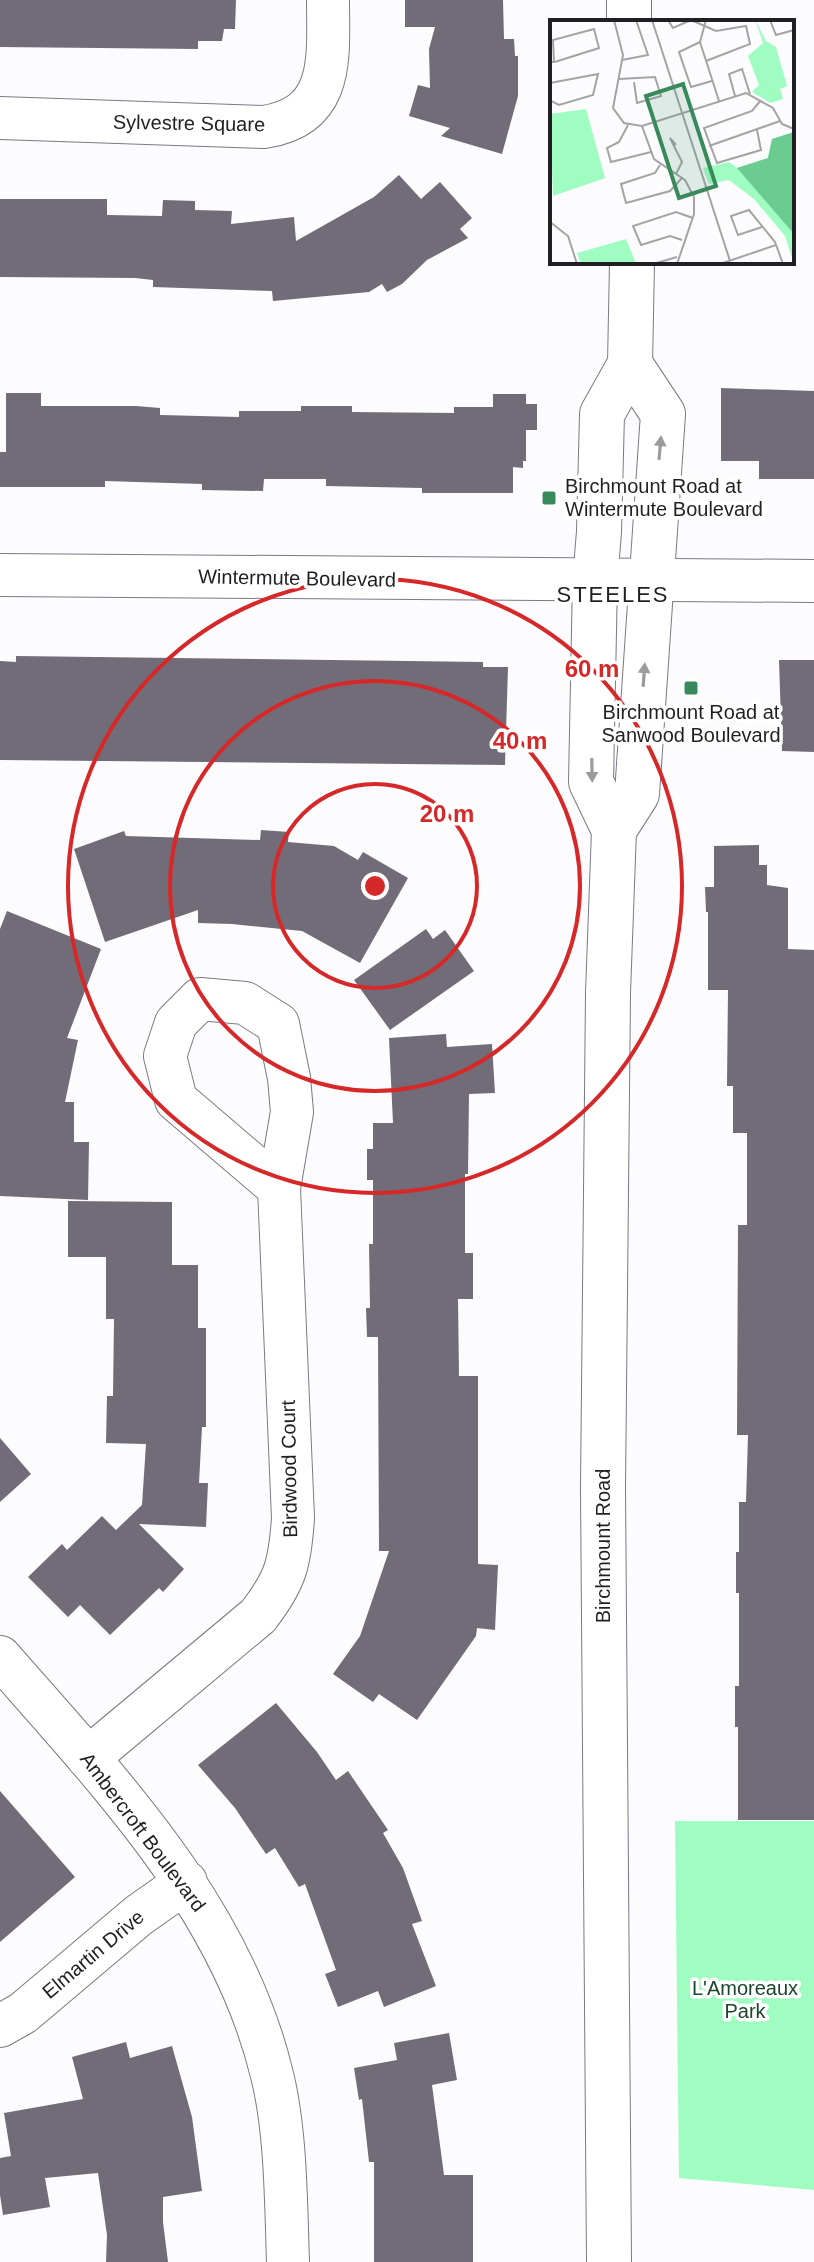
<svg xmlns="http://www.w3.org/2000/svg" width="814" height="2262" viewBox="0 0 814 2262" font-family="Arial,sans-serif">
  <rect width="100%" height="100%" fill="#fcfbfd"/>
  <path fill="#a0fdc2" d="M 675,1821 L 814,1821 L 814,2190 L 679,2178 Z"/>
  <path fill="#716c77" d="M 0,0 L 236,0 L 235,29 L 224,29 L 222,41 L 198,41 L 198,49 L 0,47 Z
    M 405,0 L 503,0 L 504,39 L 514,39 L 515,56 L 518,56 L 518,96 L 502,154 L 441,136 L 450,128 L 409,116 L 418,85 L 430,88 L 429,49 L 435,27 L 405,27 Z
    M 399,175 L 421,199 L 440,182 L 472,218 L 460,229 L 468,238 L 427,260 L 402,284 L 387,292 L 382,284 L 369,292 L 273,301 L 272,291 L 153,287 L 153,280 L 135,278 L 0,277 L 0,199 L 107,199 L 107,215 L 162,216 L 163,200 L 195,201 L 195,210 L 232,211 L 231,224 L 294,217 L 296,241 L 374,197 Z
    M 721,388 L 814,391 L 814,479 L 759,479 L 759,461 L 721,461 Z
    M 6,393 L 41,393 L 41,406 L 136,406 L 160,408 L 160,415 L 239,417 L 239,411 L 301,411 L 301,406 L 352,406 L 352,412 L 454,413 L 454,407 L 493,407 L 493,394 L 526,394 L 526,404 L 537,404 L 537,430 L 526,430 L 526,461 L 523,461 L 523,468 L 513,467 L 513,493 L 422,493 L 422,488 L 326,486 L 326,479 L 264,479 L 263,491 L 202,490 L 202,484 L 105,481 L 105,487 L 0,487 L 0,452 L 6,452 Z
    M 16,656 L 483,662 L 483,667 L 508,667 L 505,765 L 0,760 L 0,661 L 16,662 Z
    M 779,660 L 814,660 L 814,752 L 782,751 Z
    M 261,830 L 289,832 L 288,842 L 334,846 L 358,860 L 363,852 L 408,878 L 360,963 L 302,931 L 232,924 L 198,923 L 198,910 L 105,942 L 74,849 L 124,831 L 126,836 L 260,840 Z
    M 759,845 L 759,865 L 767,865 L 767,885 L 788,888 L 788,949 L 814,950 L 814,1820 L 738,1820 L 738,1727 L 735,1727 L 735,1686 L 739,1686 L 739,1593 L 736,1593 L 736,1552 L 739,1552 L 739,1502 L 746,1502 L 748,1435 L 737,1435 L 738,1225 L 747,1225 L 747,1133 L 733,1133 L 733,1086 L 727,1086 L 728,990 L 708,990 L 708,912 L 706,912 L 705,887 L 714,887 L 714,846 Z
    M 7,911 L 101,949 L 67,1038 L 78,1040 L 65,1102 L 74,1102 L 74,1142 L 89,1142 L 88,1200 L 0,1196 L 0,929 Z
    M 426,929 L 433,939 L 445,930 L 474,971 L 390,1030 L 354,980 Z
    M 446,1034 L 447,1047 L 492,1044 L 495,1093 L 469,1094 L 468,1174 L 465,1174 L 465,1253 L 473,1253 L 473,1299 L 458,1299 L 459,1376 L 478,1376 L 478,1564 L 498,1565 L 495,1630 L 477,1628 L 476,1636 L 417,1720 L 379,1694 L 373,1702 L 333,1674 L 360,1636 L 389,1551 L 379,1551 L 378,1337 L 367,1337 L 366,1308 L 370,1308 L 369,1244 L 373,1244 L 373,1180 L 367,1180 L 367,1149 L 373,1149 L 373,1123 L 393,1123 L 389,1038 Z
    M 68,1201 L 172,1202 L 172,1265 L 198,1265 L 198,1328 L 206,1328 L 206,1427 L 202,1427 L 199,1483 L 208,1483 L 206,1527 L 139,1524 L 184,1569 L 163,1592 L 159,1588 L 110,1635 L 80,1605 L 68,1617 L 28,1577 L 62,1544 L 67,1550 L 102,1516 L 116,1530 L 142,1505 L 146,1444 L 106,1443 L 107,1396 L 113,1396 L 114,1319 L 106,1319 L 106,1257 L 68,1257 Z
    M 0,1438 L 31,1474 L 0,1502 Z
    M 276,1703 L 317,1752 L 336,1780 L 348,1771 L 388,1830 L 383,1833 L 403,1868 L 422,1921 L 412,1924 L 436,1986 L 384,2007 L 378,1991 L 338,2007 L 325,1974 L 336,1970 L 305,1884 L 299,1887 L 275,1848 L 266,1854 L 235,1808 L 198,1765 Z
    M 0,1791 L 75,1877 L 0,1942 Z
    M 449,2033 L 457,2080 L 432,2085 L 444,2175 L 473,2175 L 473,2262 L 374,2262 L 374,2162 L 369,2162 L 362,2099 L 359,2100 L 354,2068 L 397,2060 L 394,2043 Z
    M 126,2042 L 130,2058 L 172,2046 L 192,2117 L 202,2191 L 163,2197 L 163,2222 L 168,2262 L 106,2262 L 107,2235 L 98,2173 L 45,2178 L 50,2207 L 3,2215 L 0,2195 L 0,2158 L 11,2156 L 4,2113 L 83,2099 L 72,2057 Z"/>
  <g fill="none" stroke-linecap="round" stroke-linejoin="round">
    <defs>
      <path id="minor" d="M 0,118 L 264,127 C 336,116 328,56 328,0
        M 0,575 L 814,581
        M 0,1657 C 110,1783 232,1908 272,2075 C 286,2130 286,2204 288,2262
        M 88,1758 L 258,1616 C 286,1580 290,1563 293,1518 L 279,1188 L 292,1112 L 289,1078 L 278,1024 L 245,1003 L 200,999 L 176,1023 L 165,1056 L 176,1100 L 279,1188
        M 0,2026 L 23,2013 L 139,1915 L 186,1882"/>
      <path id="major" d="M 629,0 L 629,22
        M 614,830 L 637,794 L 663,414 L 630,364
        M 609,2262 L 603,1489 L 608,993 L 614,830 L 591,782 L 595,580 L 599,532 L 602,414 L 630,364 L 632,262"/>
    </defs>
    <use href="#minor" stroke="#7d7883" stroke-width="44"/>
    <use href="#major" stroke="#7d7883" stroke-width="46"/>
    <use href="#minor" stroke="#fff" stroke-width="42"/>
    <use href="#major" stroke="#fff" stroke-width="44"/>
  </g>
  <defs><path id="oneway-solid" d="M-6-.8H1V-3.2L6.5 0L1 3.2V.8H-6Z" transform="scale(2)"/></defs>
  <g fill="#9b9a9c">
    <use href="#oneway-solid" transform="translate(660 448) rotate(-85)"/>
    <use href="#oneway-solid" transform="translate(644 675) rotate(-86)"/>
    <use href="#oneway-solid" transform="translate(592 770) rotate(89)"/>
  </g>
  <g fill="none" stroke="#d62828" stroke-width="4">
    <circle cx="375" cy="886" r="102"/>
    <circle cx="375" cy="886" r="205"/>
    <circle cx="375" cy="886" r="307"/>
  </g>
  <g fill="#398a5b" stroke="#fff" stroke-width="3">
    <rect x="541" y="490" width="16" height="16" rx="4"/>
    <rect x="683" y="680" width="16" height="16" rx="4"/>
  </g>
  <g text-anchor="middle" stroke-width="7" stroke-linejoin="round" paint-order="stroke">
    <g font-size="20" fill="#211f23" stroke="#fff">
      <text transform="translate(189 123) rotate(1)" y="7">Sylvestre Square</text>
      <text transform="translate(297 578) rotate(1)" y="7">Wintermute Boulevard</text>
      <text transform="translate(289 1469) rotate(-91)" y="7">Birdwood Court</text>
      <text transform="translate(603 1546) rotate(-90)" y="7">Birchmount Road</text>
      <text transform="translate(143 1832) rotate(53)" y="7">Ambercroft Boulevard</text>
      <text transform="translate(93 1954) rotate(-40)" y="7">Elmartin Drive</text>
    </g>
    <g font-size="20" fill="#211f23" stroke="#fff" text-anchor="start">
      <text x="565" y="493">Birchmount Road at<tspan x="565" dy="23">Wintermute Boulevard</tspan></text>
      <text x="691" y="719" text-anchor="middle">Birchmount Road at<tspan x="691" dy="23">Sanwood Boulevard</tspan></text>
    </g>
    <g font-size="20" fill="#1c452d" stroke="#fff">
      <text x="745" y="1995">L'Amoreaux<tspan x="745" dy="23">Park</tspan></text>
    </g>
    <g font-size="22" letter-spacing="2" fill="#211f23" stroke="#fff">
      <text x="613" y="602">STEELES</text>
    </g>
  </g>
  <g transform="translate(550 20)">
    <rect width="244" height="244" fill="#fcfbfd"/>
    <path d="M 205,0 L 216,21 L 226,27 L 237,66 L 230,69 L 233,79 L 220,83 L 202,72 L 209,65 L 198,36 L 213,23 ZM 36,89 L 55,158 L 3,176 L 0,94 ZM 244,112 L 244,244 L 235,216 L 204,179 L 179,160 L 159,164 L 153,148 L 179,142 L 187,148 L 218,138 L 222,119 ZM 76,219 L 86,244 L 31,244 L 27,233 Z" fill="#a0fdc2"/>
    <path d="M 244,112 L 244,214 L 187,148 L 218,138 L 222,119 Z" fill="#6bcc91"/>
    <path fill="none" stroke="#a4a3a6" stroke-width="2" d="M 64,0 L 73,35 L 63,88 L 74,103 L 92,106 L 196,73 L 223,88 L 232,104 L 244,109M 102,0 L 181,244M 118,0 L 123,8 L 141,0M 141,0 L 166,11 L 196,6 L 200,24 L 156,41M 156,0 L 150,22 L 169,81M 220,0 L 226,15 L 244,10M 150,22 L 129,32 L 141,67 L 162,61M 72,40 L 98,35 L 86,0M 0,42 L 4,42 L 8,41 L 49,28 L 44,9 L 3,20 L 4,42M 69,59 L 105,57 L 111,76 L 87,83 L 84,62M 0,63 L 48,54 L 43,75 L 9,85 L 1,81 L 1,63M 185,76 L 179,54 L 192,49 L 200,74M 78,105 L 69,122 L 57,128 L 61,142 L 101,132M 92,106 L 104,139 L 135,160 L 144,177 L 144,194 L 127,244M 207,110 L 211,130 L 167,143 L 154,108 L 202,91 L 211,80M 159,126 L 230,101M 110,145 L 105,153 L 71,164 L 76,183 L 120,171 L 132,158M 126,154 L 132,142 L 120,118 L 126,125M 0,202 L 18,216 L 27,244M 212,207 L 188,215 L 181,196 L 199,190 L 225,222 L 233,244M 132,220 L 120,216 L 91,225 L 83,206 L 126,192 L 143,198M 103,244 L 127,237M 170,244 L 226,225"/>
    <path fill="#398a5b" fill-opacity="0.15" stroke="#398a5b" stroke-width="4" d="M 133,64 L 166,166 L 129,178 L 96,76 Z"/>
    <rect width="244" height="244" fill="none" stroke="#211f23" stroke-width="4"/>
  </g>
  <circle cx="375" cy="886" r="12" fill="#d62828" stroke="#fff" stroke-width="4"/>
  <g font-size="24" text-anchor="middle" font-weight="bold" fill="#d62828" stroke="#fff" stroke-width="7" stroke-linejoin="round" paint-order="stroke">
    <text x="592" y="677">60 m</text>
    <text x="520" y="749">40 m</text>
    <text x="447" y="822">20 m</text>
  </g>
</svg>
